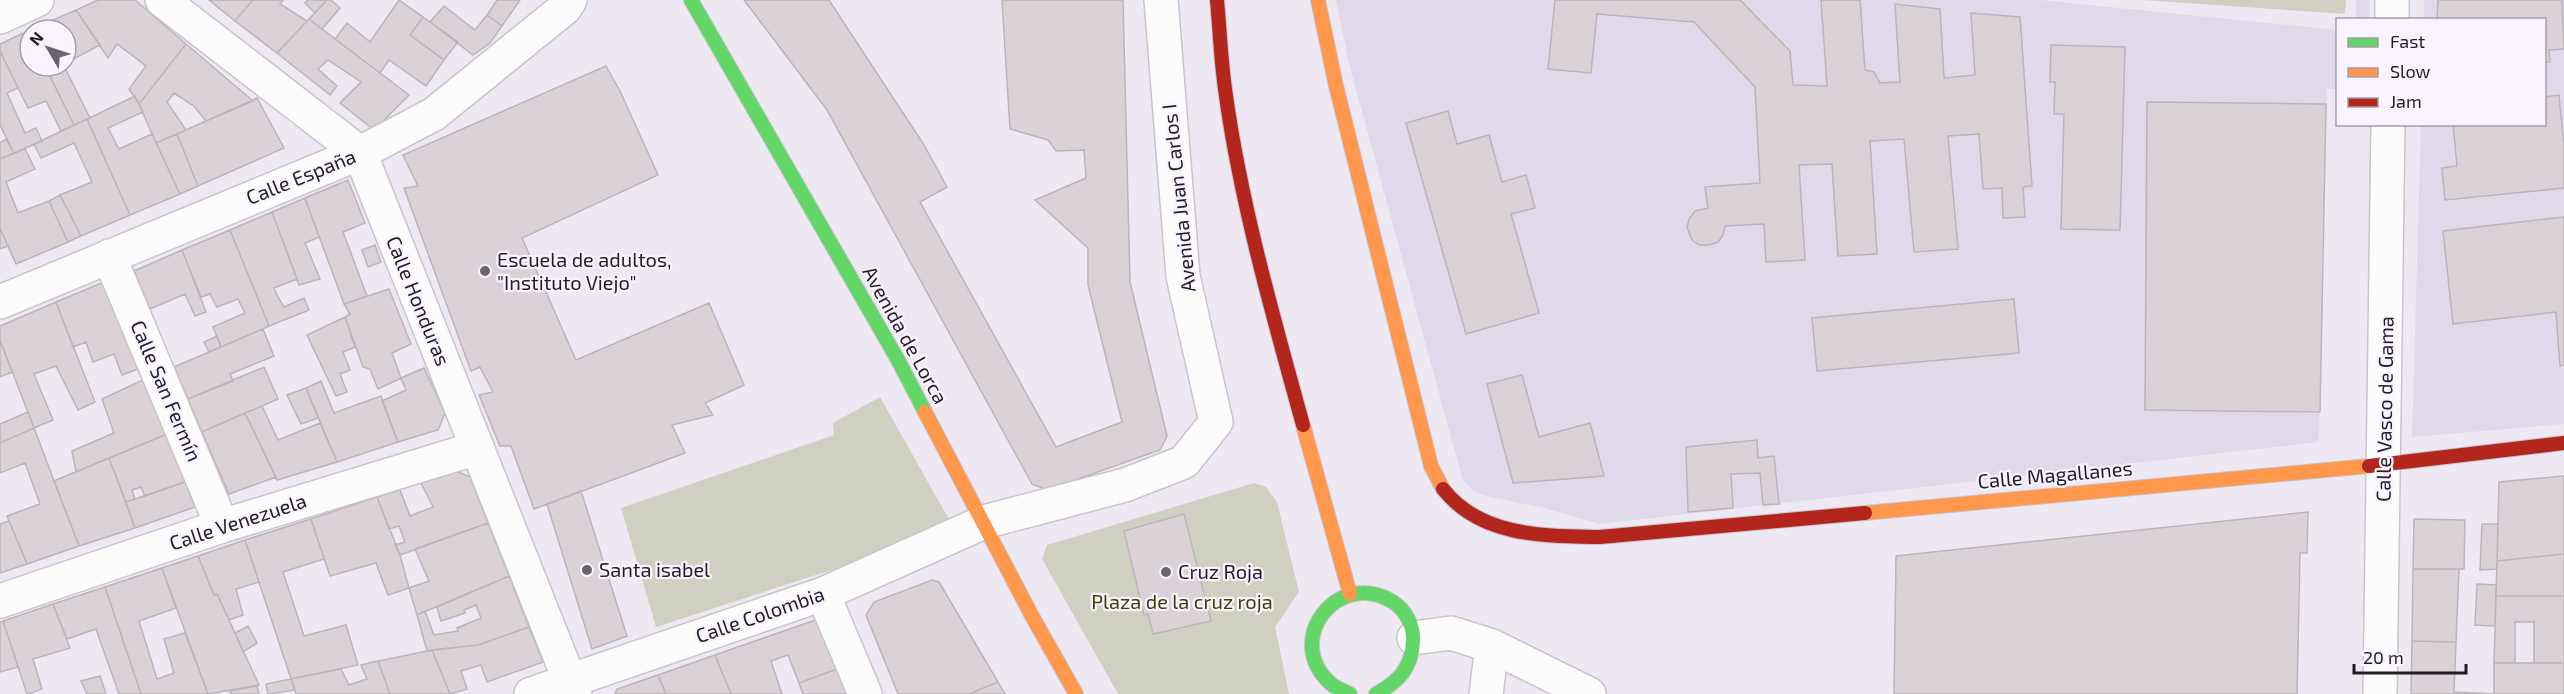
<svg xmlns="http://www.w3.org/2000/svg" width="2564" height="694" viewBox="0 0 2564 694" font-family="'Exo 2',sans-serif">
  <rect width="100%" height="100%" fill="#eee8f3"/>
  <path fill="#e0d9e9" d="M 1336,0 L 2040,0 L 2337,30 L 2337,89 L 2327,89 L 2326,104 L 2319,442 L 1599,524 L 1544,508 L 1486,496 L 1474,491 L 1463,481 L 1349,64 Z
    M 2356,0 L 2369,0 L 2369,19 L 2356,19 Z
    M 2424,0 L 2564,0 L 2564,424 L 2412,437 L 2421,125 L 2544,124 L 2544,20 L 2424,19 Z"/>
  <path fill="#cfd0c1" d="M 2143,0 L 2346,0 L 2345,14 Z
    M 880,397 L 955,530 L 656,627 L 621,508 L 834,435 L 833,423 Z
    M 1254,483 L 1266,487 L 1277,502 L 1299,592 L 1275,627 L 1289,694 L 1118,694 L 1042,559 L 1047,545 Z"/>
  <path fill="#dad2d7" stroke="#bbb4b9" stroke-width="1.5" d="M 98,0 L 135,0 L 186,44 L 139,104 L 129,89 L 146,66 L 117,44 L 108,58 L 76,10 Z
    M 209,0 L 253,0 L 235,21 Z
    M 253,0 L 283,0 L 280,4 L 307,21 L 277,53 L 235,21 Z
    M 308,0 L 327,0 L 315,13 L 305,3 Z
    M 327,0 L 331,0 L 340,8 L 322,29 L 309,19 Z
    M 399,0 L 423,17 L 410,35 L 444,60 L 426,86 L 389,60 L 380,73 L 335,39 L 347,23 L 370,42 Z
    M 497,0 L 520,0 L 502,26 L 487,15 Z
    M 744,0 L 829,0 L 924,145 L 947,187 L 920,202 L 1056,447 L 1122,422 L 1088,285 L 1088,248 L 1035,200 L 1086,178 L 1084,150 L 1056,151 L 1048,140 L 1010,129 L 1002,0 L 1123,0 L 1130,282 L 1167,436 L 1160,450 L 1047,490 L 1032,484 L 827,110 Z
    M 1555,0 L 1740,0 L 1790,51 L 1793,85 L 1827,86 L 1821,0 L 1860,0 L 1865,70 L 1874,72 L 1880,83 L 1900,82 L 1895,4 L 1940,9 L 1944,78 L 1975,75 L 1971,13 L 2020,17 L 2032,186 L 2023,187 L 2025,217 L 2003,218 L 2002,188 L 1983,189 L 1979,134 L 1948,136 L 1958,249 L 1914,252 L 1904,139 L 1870,141 L 1877,254 L 1838,256 L 1832,164 L 1799,165 L 1805,260 L 1766,262 L 1764,224 L 1725,226 L 1723,235 L 1718,242 L 1709,245 L 1699,245 L 1692,240 L 1687,227 L 1689,219 L 1695,211 L 1708,208 L 1705,187 L 1760,183 L 1755,87 L 1694,22 L 1597,14 L 1591,73 L 1548,69 Z
    M 2438,0 L 2562,0 L 2564,49 L 2549,50 L 2550,62 L 2544,62 L 2544,20 L 2437,20 Z
    M 444,6 L 475,30 L 487,15 L 502,26 L 490,43 L 473,55 L 430,22 Z
    M 76,10 L 100,45 L 66,63 L 66,30 L 30,30 L 30,34 L 28,31 Z
    M 423,17 L 458,42 L 444,60 L 410,35 Z
    M 309,19 L 409,95 L 374,130 L 340,103 L 361,82 L 328,60 L 318,69 L 337,86 L 330,95 L 277,53 Z
    M 28,31 L 30,66 L 45,66 L 74,125 L 61,131 L 46,101 L 28,108 L 0,51 L 0,44 Z
    M 186,44 L 253,101 L 206,121 L 194,106 L 174,93 L 167,102 L 186,130 L 156,143 L 139,104 Z
    M 2051,45 L 2125,47 L 2120,230 L 2061,229 L 2064,114 L 2054,114 L 2055,82 L 2050,82 Z
    M 0,51 L 18,88 L 7,93 L 25,133 L 36,128 L 42,141 L 14,153 L 0,125 Z
    M 45,66 L 64,66 L 90,118 L 74,125 Z
    M 606,66 L 620,91 L 658,175 L 522,238 L 576,360 L 709,303 L 744,385 L 705,403 L 713,415 L 672,425 L 685,453 L 534,509 L 511,446 L 500,446 L 479,395 L 493,392 L 480,367 L 471,371 L 404,188 L 418,186 L 403,155 Z
    M 2559,95 L 2564,147 L 2564,188 L 2445,200 L 2442,168 L 2457,166 L 2453,124 L 2544,124 L 2544,97 Z
    M 135,96 L 143,112 L 108,128 L 119,149 L 152,134 L 180,194 L 130,215 L 87,119 Z
    M 257,98 L 284,148 L 198,186 L 177,134 Z
    M 2147,102 L 2326,104 L 2320,412 L 2145,410 Z
    M 1448,111 L 1457,144 L 1489,135 L 1502,182 L 1526,175 L 1535,208 L 1511,214 L 1539,313 L 1466,334 L 1406,123 Z
    M 87,119 L 130,215 L 81,236 L 60,195 L 92,182 L 74,143 L 41,158 L 34,144 Z
    M 177,134 L 198,186 L 180,194 L 156,143 Z
    M 6,139 L 14,153 L 0,159 L 0,143 Z
    M 25,149 L 35,169 L 6,182 L 18,213 L 49,201 L 68,242 L 16,264 L 0,228 L 0,159 Z
    M 348,180 L 365,223 L 343,232 L 367,296 L 344,304 L 305,198 Z
    M 60,195 L 81,236 L 68,242 L 49,201 Z
    M 305,198 L 319,237 L 305,243 L 320,279 L 299,285 L 272,212 Z
    M 272,212 L 297,279 L 274,288 L 278,297 L 284,307 L 304,298 L 309,310 L 269,326 L 230,230 Z
    M 2564,217 L 2564,365 L 2560,366 L 2556,312 L 2453,324 L 2443,231 Z
    M 0,228 L 8,246 L 0,249 Z
    M 230,230 L 269,326 L 221,347 L 213,327 L 245,313 L 238,299 L 217,307 L 210,294 L 201,297 L 182,250 Z
    M 375,245 L 381,262 L 368,267 L 362,250 Z
    M 182,250 L 206,312 L 195,316 L 185,294 L 150,309 L 134,271 Z
    M 104,282 L 141,368 L 122,375 L 114,354 L 93,362 L 86,342 L 73,347 L 56,302 Z
    M 389,289 L 411,344 L 392,353 L 401,378 L 378,389 L 370,369 L 363,367 L 345,317 L 350,314 L 344,304 Z
    M 2014,299 L 2019,353 L 1817,371 L 1812,318 Z
    M 56,302 L 95,402 L 78,410 L 56,366 L 34,374 L 53,420 L 34,428 L 0,340 L 0,326 Z
    M 345,317 L 355,347 L 343,352 L 350,370 L 340,374 L 347,392 L 336,396 L 307,335 Z
    M 263,329 L 274,356 L 230,374 L 233,381 L 188,399 L 174,367 Z
    M 217,336 L 221,347 L 209,352 L 204,342 Z
    M 0,340 L 12,372 L 0,377 Z
    M 264,367 L 278,399 L 202,432 L 188,399 Z
    M 424,368 L 445,413 L 438,430 L 398,442 L 382,401 L 406,390 L 401,378 Z
    M 1522,375 L 1539,437 L 1590,423 L 1604,476 L 1513,483 L 1487,384 Z
    M 145,379 L 167,434 L 76,472 L 72,451 L 114,433 L 102,399 Z
    M 321,381 L 334,413 L 381,396 L 398,442 L 337,462 L 306,388 Z
    M 306,388 L 318,418 L 301,424 L 287,395 Z
    M 262,406 L 278,440 L 320,423 L 337,462 L 277,480 L 245,413 Z
    M 28,412 L 34,428 L 0,443 L 0,424 Z
    M 245,413 L 276,477 L 229,494 L 202,432 Z
    M 34,428 L 79,546 L 27,564 L 7,516 L 40,504 L 25,463 L 0,473 L 0,443 Z
    M 167,434 L 185,482 L 145,496 L 141,487 L 132,490 L 135,499 L 126,502 L 109,458 Z
    M 1757,440 L 1758,458 L 1774,456 L 1779,504 L 1763,505 L 1760,473 L 1731,474 L 1733,508 L 1688,512 L 1686,447 Z
    M 109,458 L 135,528 L 79,546 L 54,481 Z
    M 456,471 L 470,477 L 488,523 L 400,555 L 395,545 L 405,542 L 399,526 L 389,529 L 377,497 L 400,490 L 410,516 L 433,507 L 421,483 Z
    M 2564,476 L 2564,554 L 2497,561 L 2499,482 Z
    M 185,482 L 195,507 L 135,528 L 126,502 Z
    M 581,491 L 627,636 L 592,649 L 547,504 Z
    M 377,497 L 400,555 L 409,588 L 388,595 L 376,563 L 330,576 L 311,519 Z
    M 2308,512 L 2307,553 L 2300,553 L 2297,694 L 1894,694 L 1896,556 Z
    M 1184,514 L 1211,621 L 1153,634 L 1148,614 L 1144,615 L 1124,531 Z
    M 311,519 L 324,559 L 283,572 L 304,636 L 346,625 L 358,665 L 291,679 L 245,540 Z
    M 2414,519 L 2465,520 L 2464,569 L 2413,569 Z
    M 9,521 L 27,564 L 0,573 L 0,524 Z
    M 488,523 L 509,576 L 417,615 L 409,588 L 429,581 L 415,549 Z
    M 2482,524 L 2498,524 L 2497,569 L 2480,570 Z
    M 245,540 L 259,582 L 236,589 L 243,615 L 229,620 L 217,594 L 214,595 L 198,556 Z
    M 2564,554 L 2564,596 L 2496,596 L 2497,561 Z
    M 198,556 L 214,595 L 217,594 L 259,685 L 208,694 L 162,568 Z
    M 162,568 L 176,608 L 139,621 L 157,679 L 174,673 L 164,639 L 185,633 L 208,694 L 141,694 L 105,587 Z
    M 2413,569 L 2459,569 L 2456,642 L 2412,641 Z
    M 509,576 L 529,627 L 478,645 L 427,651 L 417,615 L 425,611 L 434,635 L 458,631 L 457,628 L 481,618 L 476,605 L 464,610 L 465,613 L 441,621 L 437,607 Z
    M 932,580 L 939,582 L 998,682 L 969,694 L 898,694 L 866,615 L 874,602 Z
    M 2477,584 L 2496,585 L 2495,626 L 2475,625 Z
    M 105,587 L 141,694 L 119,694 L 96,629 L 67,639 L 53,604 Z
    M 2496,596 L 2564,596 L 2564,663 L 2534,663 L 2534,622 L 2515,622 L 2515,663 L 2494,663 Z
    M 53,604 L 70,648 L 33,659 L 42,689 L 27,694 L 3,621 Z
    M 821,618 L 840,668 L 799,683 L 788,655 L 771,661 L 782,694 L 731,694 L 715,655 Z
    M 3,621 L 18,667 L 0,672 L 0,622 Z
    M 248,626 L 257,643 L 243,652 L 235,633 Z
    M 529,627 L 543,662 L 487,682 L 481,665 L 461,671 L 467,689 L 450,694 L 432,650 L 478,645 Z
    M 2412,641 L 2456,642 L 2454,692 L 2494,694 L 2411,694 Z
    M 432,650 L 450,694 L 390,694 L 378,661 Z
    M 715,655 L 731,694 L 666,694 L 658,675 Z
    M 378,661 L 390,694 L 296,694 L 291,679 L 341,669 L 349,685 L 367,679 L 361,665 Z
    M 2494,663 L 2564,663 L 2564,694 L 2494,694 Z
    M 840,668 L 850,694 L 803,694 L 799,683 Z
    M 658,675 L 666,694 L 615,694 L 617,689 Z
    M 100,676 L 106,694 L 87,694 L 81,681 Z
    M 291,679 L 295,690 L 268,694 L 266,684 Z
    M 998,682 L 1005,694 L 969,694 Z
    M 257,686 L 259,694 L 231,694 L 230,691 Z"/>
  <g fill="none" stroke-linecap="round" stroke-linejoin="round">
    <defs>
      <path id="street" d="M 162,0 L 360,153 L 575,694
        M 0,17 L 37,0
        M 2392,20 L 2392,0
        M 109,256 L 222,526
        M 0,302 L 360,153 L 434,114 L 565,8 L 570,0
        M 823,594 L 865,694
        M 0,601 L 222,526 L 477,448
        M 1414,638 L 1451,633 L 1492,646 L 1589,694
        M 531,694 L 823,594 L 984,522 L 1125,485 L 1184,462 L 1216,422 L 1183,276 L 1161,0
        M 1486,694 L 1492,646
        M 2380,694 L 2388,124"/>
      <path id="fast" d="M 691,0 L 898,360 L 925,412
        M 1350,694 C 1344,691 1335,688 1330,683 C 1282,639 1339,568 1393,602 C 1406,610 1414,627 1413,641 C 1412,668 1398,682 1376,694"/>
      <path id="slow" d="M 1318,0 L 1336,86 L 1431,466 L 1443,489
        M 925,412 L 1032,616 L 1076,694
        M 1303,425 L 1350,594
        M 1865,513 L 2369,466"/>
      <path id="jam" d="M 1217,0 C 1220,32 1221,64 1226,96 C 1241,204 1274,320 1303,425
        M 2369,466 L 2564,443
        M 1443,489 C 1481,537 1544,536 1600,537 L 1865,513"/>
    </defs>
    <use href="#street" stroke="#c9c4cc" stroke-width="36"/>
    <use href="#fast" stroke="#c9c4cc" stroke-width="16"/>
    <use href="#slow" stroke="#c9c4cc" stroke-width="16"/>
    <use href="#jam" stroke="#c9c4cc" stroke-width="16"/>
    <use href="#street" stroke="#fcfcfd" stroke-width="33"/>
    <use href="#fast" stroke="#63d668" stroke-width="14"/>
    <use href="#slow" stroke="#ff974d" stroke-width="14"/>
    <use href="#jam" stroke="#b3261e" stroke-width="14"/>
  </g>
  <g fill="#69656d" stroke="#f9f3ff" stroke-width="2">
    <circle cx="485" cy="271" r="6"/>
    <circle cx="587" cy="570" r="6"/>
    <circle cx="1166" cy="572" r="6"/>
  </g>
  <g text-anchor="middle" stroke-width="4.5" stroke-linejoin="round" paint-order="stroke">
    <g font-size="20" fill="#211e25" stroke="#f9f3ff">
      <text transform="translate(301 177) rotate(-22)" y="7">Calle España</text>
      <text transform="translate(1179 198) rotate(-96)" y="7">Avenida Juan Carlos I</text>
      <text transform="translate(418 301) rotate(68)" y="7">Calle Honduras</text>
      <text transform="translate(905 335) rotate(61)" y="7">Avenida de Lorca</text>
      <text transform="translate(166 391) rotate(67)" y="7">Calle San Fermín</text>
      <text transform="translate(2385 409) rotate(-89)" y="7">Calle Vasco de Gama</text>
      <text transform="translate(2055 475) rotate(-5)" y="7">Calle Magallanes</text>
      <text transform="translate(238 522) rotate(-18)" y="7">Calle Venezuela</text>
      <text transform="translate(760 615) rotate(-19)" y="7">Calle Colombia</text>
    </g>
    <g font-size="20" fill="#211e25" stroke="#f9f3ff" text-anchor="start">
      <text x="497" y="267">Escuela de adultos,<tspan x="497" dy="23">"Instituto Viejo"</tspan></text>
      <text x="599" y="577">Santa isabel</text>
      <text x="1178" y="579">Cruz Roja</text>
    </g>
    <g font-size="20" fill="#394200" stroke="#f9f3ff">
      <text x="1182" y="609">Plaza de la cruz roja</text>
    </g>
  </g>
  <rect x="2336" y="18" width="210" height="108" fill="#f9f3ff" stroke="#a39ea8" stroke-width="1.5"/>
  <rect x="2348" y="38" width="30" height="9" fill="#63d668" stroke="#a39ea8" stroke-width="1.5"/>
  <text x="2390" y="48" font-size="18" fill="#211e25">Fast</text>
  <rect x="2348" y="68" width="30" height="9" fill="#ff974d" stroke="#a39ea8" stroke-width="1.5"/>
  <text x="2390" y="78" font-size="18" fill="#211e25">Slow</text>
  <rect x="2348" y="98" width="30" height="9" fill="#b3261e" stroke="#a39ea8" stroke-width="1.5"/>
  <text x="2390" y="108" font-size="18" fill="#211e25">Jam</text>
  <g transform="translate(48 48) rotate(309)"><circle r="28" fill="#f9f3ff" stroke="#a39ea8" stroke-width="1.5"/>
  <path d="M0-4.5L10 22L0 15L-10 22Z" fill="#69656d"/>
  <text y="-9" font-size="16" font-weight="bold" text-anchor="middle" fill="#211e25">N</text>
  </g>
  <path d="M2354 664v9h112v-9" fill="none" stroke="#211e25" stroke-width="3"/>
  <text x="2363" y="664" font-size="18" fill="#211e25" stroke="#f9f3ff" stroke-width="4.5" paint-order="stroke">20 m</text>
</svg>
